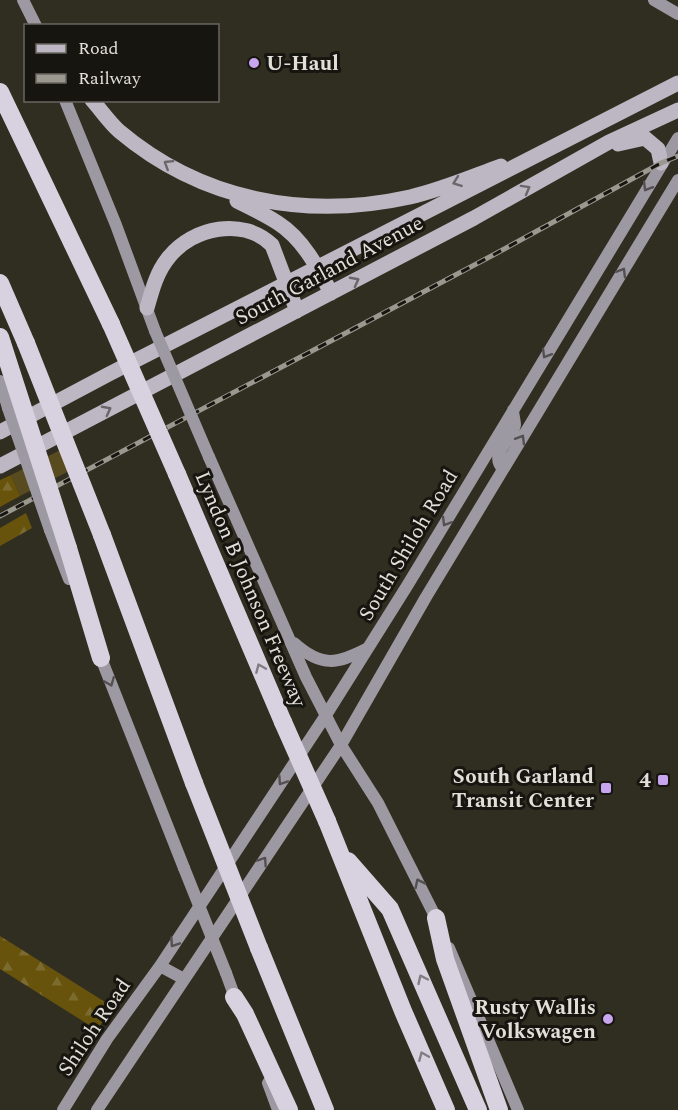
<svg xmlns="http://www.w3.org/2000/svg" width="678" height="1110" viewBox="0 0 678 1110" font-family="Spectral,serif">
  <defs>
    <pattern id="forest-firs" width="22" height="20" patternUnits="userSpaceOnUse" patternTransform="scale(1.5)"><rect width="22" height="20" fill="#67530c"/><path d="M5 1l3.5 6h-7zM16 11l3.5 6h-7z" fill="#7c6b2f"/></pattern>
  </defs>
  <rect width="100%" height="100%" fill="#302d21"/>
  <path fill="#584b1f" d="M 72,444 L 81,465 L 20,496 L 11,475 Z"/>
  <path fill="url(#forest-firs)" d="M 11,475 L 20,496 L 0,507 L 0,480 Z
    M 26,513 L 32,528 L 0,546 L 0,528 Z
    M 0,936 L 113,1007 L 97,1030 L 0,969 Z"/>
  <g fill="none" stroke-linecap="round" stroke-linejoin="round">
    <path stroke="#9d99a2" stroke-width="12" d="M 23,0 L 36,26
      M 654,0 L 678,14
      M 65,100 L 116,225 L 155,331
      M 0,381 L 8,408
      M 209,457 L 306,677 L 341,745 L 378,803 L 439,924
      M 503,469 C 488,454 513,439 515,425 C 515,421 513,414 513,410
      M 50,530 L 69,579
      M 294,643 C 322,668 337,664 368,648
      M 99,653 L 184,868
      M 449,948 L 518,1110
      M 160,966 L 184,979
      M 226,973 L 237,1003
      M 268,1083 L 278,1110
      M 63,1110 L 107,1039 L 160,966 L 326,715 L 407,586 L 678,138
      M 97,1110 L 341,745 L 426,597 L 678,180"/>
    <path stroke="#bcb7c3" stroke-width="15" d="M 92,100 C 101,110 109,122 119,131 C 202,201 306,220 410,197 C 441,190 471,177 501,166
      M 618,144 L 645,138 L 658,149 L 661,163
      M 237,201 C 251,208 266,215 278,223 C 303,239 318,268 331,293
      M 147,308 C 152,290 157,271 169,257 C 193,227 243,217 272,245 L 297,311
      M 0,432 L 109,374 L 678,83
      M 0,466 L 474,218 L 609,142 L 678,110"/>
    <path stroke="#d8d2e0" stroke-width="18" d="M 0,92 L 111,324
      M 0,283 L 26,343
      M 177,474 L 283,722
      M 102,535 L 194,783
      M 68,548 L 101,658
      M 327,821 L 403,1011 L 446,1110
      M 348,861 L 390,909 L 478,1110
      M 436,918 L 445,959 L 499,1110
      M 259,948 L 325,1110
      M 234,997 L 245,1014 L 289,1110"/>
    <defs>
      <path id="rail" d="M 0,516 L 495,254 L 661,163 L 678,156"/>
    </defs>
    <use href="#rail" stroke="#9a988f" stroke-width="5"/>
    <use href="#rail" stroke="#171510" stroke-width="3" stroke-dasharray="9" stroke-linecap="butt"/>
    <path stroke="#9d99a2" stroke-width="12" d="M 155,331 L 209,457
      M 8,408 L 50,530
      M 184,868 L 226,973"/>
    <path stroke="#d8d2e0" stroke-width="18" d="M 111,324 L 177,474
      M 0,337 L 68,548
      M 26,343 L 102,535
      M 283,722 L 327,821
      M 194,783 L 259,948"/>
  </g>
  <defs><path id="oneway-chevron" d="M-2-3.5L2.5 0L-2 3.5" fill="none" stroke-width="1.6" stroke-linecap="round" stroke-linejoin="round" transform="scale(1.5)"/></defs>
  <g stroke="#6a666a">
    <use href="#oneway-chevron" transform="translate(168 164) rotate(-148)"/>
    <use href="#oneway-chevron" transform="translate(457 182) rotate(160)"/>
    <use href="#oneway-chevron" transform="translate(526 189) rotate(-29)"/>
    <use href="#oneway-chevron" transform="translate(355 281) rotate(-28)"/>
    <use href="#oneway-chevron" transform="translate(107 410) rotate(-28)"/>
  </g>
  <g stroke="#535052">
    <use href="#oneway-chevron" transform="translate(647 187) rotate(121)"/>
    <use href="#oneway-chevron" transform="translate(622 272) rotate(-59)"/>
    <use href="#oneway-chevron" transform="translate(546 354) rotate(121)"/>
    <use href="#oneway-chevron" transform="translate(521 439) rotate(-59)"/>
    <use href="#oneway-chevron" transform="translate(446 522) rotate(121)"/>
    <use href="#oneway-chevron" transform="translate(110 682) rotate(68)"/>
    <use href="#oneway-chevron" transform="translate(282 781) rotate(124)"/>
    <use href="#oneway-chevron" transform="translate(263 861) rotate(-56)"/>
    <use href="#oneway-chevron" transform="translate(419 883) rotate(-116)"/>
    <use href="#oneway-chevron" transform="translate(174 943) rotate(124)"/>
  </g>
  <g stroke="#817d82">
    <use href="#oneway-chevron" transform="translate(260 668) rotate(-113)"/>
    <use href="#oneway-chevron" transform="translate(422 979) rotate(-115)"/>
    <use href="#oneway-chevron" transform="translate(423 1056) rotate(-113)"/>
  </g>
  <g fill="#c7a6ef" stroke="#171510" stroke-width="2">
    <circle cx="254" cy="63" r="6"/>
    <rect x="657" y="774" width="12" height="12" rx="3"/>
    <rect x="600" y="782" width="12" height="12" rx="3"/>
    <circle cx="608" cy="1019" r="6"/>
  </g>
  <g text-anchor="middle" stroke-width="6" stroke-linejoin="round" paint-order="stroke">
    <g font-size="21" font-weight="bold" fill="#e1dfd8" stroke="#171510" text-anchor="end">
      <text x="266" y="70" text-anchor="start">U-Haul</text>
      <text x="594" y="783">South Garland<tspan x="594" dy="24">Transit Center</tspan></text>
      <text x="651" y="787">4</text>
      <text x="596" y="1014">Rusty Wallis<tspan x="596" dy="24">Volkswagen</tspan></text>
    </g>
    <g font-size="21" fill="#e1dfd8" stroke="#171510">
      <text transform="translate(329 270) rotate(-28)" y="7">South Garland Avenue</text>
      <text transform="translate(408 545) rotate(-59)" y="7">South Shiloh Road</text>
      <text transform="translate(251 589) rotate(67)" y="7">Lyndon B Johnson Freeway</text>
      <text transform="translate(94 1027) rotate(-56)" y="7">Shiloh Road</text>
    </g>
  </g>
  <rect x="24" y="24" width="195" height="78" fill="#171510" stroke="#686660" stroke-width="1.5"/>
  <rect x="36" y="44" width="30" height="9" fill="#bcb7c3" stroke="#686660" stroke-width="1.5"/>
  <text x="78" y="54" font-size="18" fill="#e1dfd8">Road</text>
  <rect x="36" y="74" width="30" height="9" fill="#9a988f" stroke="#686660" stroke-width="1.5"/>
  <text x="78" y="84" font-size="18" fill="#e1dfd8">Railway</text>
</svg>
